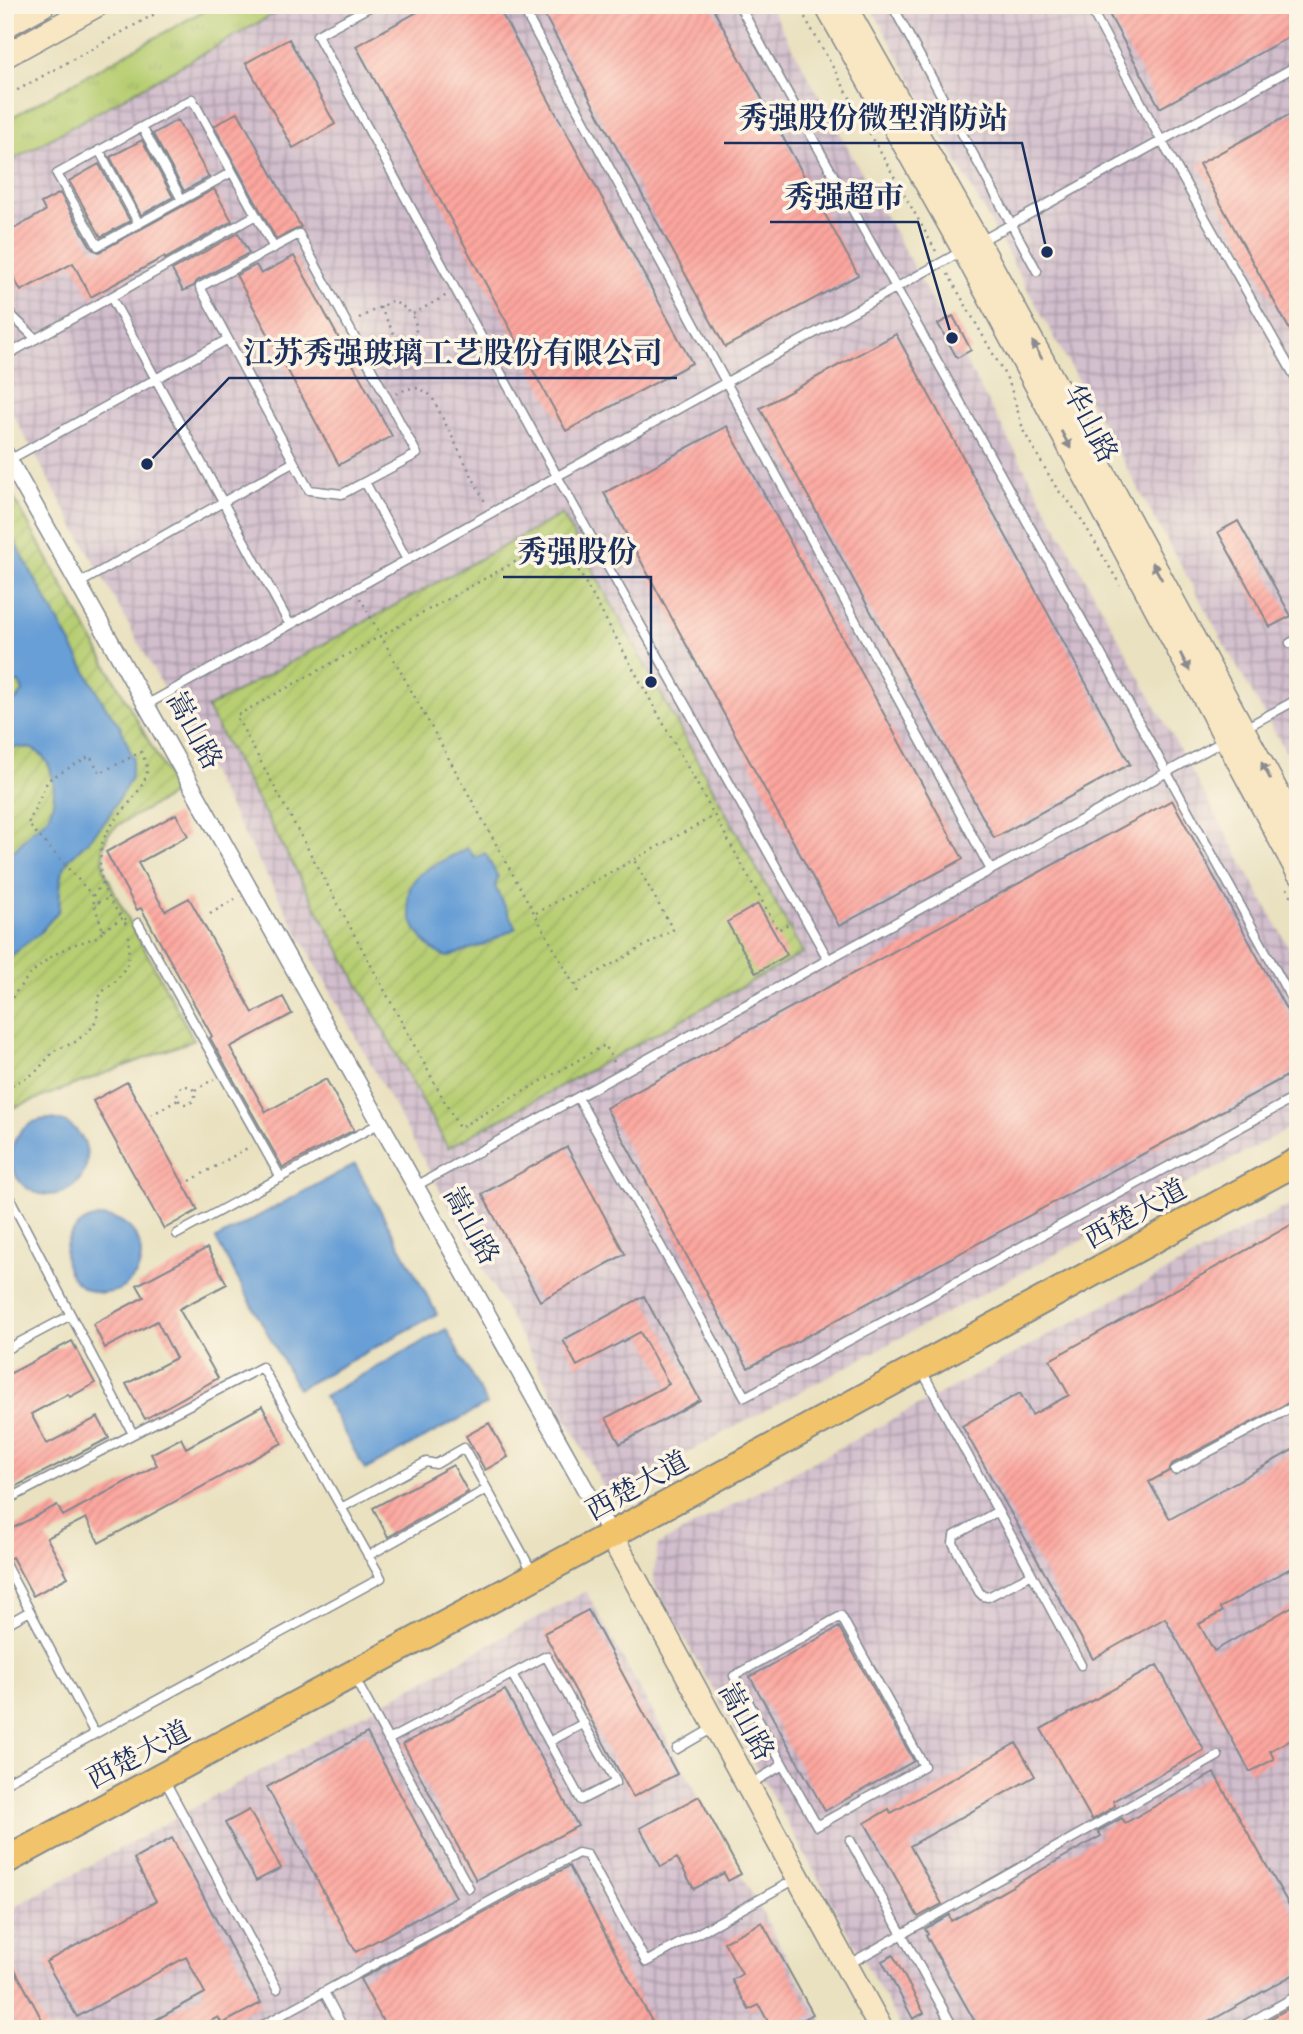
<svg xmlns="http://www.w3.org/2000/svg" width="1303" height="2034" viewBox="0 0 1303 2034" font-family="Alegreya,'Noto Serif SC',serif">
  <defs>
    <pattern id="industrial-grid" width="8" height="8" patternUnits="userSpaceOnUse" patternTransform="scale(1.75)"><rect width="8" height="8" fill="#d1bdcc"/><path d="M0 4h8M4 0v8" fill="none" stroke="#a99aa9"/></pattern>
    <pattern id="grass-tufts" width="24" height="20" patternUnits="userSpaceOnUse" patternTransform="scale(1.75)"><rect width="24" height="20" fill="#b7ce72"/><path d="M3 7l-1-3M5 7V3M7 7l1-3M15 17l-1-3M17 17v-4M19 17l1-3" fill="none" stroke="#9db165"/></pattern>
    <pattern id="garden-furrows" width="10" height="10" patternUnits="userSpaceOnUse" patternTransform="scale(1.75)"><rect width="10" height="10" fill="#b7ce72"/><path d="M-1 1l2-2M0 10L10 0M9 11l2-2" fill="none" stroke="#9db165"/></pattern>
    <pattern id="building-hatch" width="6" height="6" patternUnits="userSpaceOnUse" patternTransform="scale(1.75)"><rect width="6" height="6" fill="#fca69e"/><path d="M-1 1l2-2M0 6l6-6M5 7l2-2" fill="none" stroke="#d78f8a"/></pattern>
  </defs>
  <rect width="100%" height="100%" fill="#fcf5e5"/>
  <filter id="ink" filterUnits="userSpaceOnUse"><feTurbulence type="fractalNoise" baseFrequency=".0143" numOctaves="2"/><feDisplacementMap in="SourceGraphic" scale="14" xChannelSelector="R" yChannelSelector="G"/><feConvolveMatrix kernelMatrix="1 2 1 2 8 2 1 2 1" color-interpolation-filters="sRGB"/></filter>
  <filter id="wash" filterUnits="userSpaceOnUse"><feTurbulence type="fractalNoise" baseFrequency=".00686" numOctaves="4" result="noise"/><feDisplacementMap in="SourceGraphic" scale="28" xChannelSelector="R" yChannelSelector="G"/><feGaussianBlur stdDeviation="1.57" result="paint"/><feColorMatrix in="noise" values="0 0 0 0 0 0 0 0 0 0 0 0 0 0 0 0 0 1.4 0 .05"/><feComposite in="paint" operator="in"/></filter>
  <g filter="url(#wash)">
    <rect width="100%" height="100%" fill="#e9e1bf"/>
    <path fill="url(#industrial-grid)" d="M 290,5 L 769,5 L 1298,964 L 1298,1124 L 608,1495 L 5,400 L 5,164 Z
      M 870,5 L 1298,5 L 1298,773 L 1236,665 Z
      M 1298,1200 L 1298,2029 L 902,2029 L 653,1582 L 658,1545 L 1009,1357 Z
      M 586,1591 L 826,2029 L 5,2029 L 5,1912 Z"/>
    <path fill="url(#grass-tufts)" stroke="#697e68" stroke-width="2" d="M 214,5 L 290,5 L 5,164 L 5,121 Z"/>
    <path fill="url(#garden-furrows)" stroke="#697e68" stroke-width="2" d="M 5,482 L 177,792 L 118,825 L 108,834 L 103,848 L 104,869 L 118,900 L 194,1040 L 5,1111 Z
      M 562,514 L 803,953 L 448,1148 L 207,708 Z"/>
    <path fill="#689fd6" stroke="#42679a" stroke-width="2" d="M 5,524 L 104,704 L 121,728 L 133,758 L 130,780 L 105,822 L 87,842 L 69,859 L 61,874 L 59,910 L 39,934 L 20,948 L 5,964 L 5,857 C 16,851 20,844 28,835 C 34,828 43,823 48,816 C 59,797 55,758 32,749 C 23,746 14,747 5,748 L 5,706 L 16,700 L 23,691 L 19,683 L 5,682 Z
      M 468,848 L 475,858 L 485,853 L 498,877 L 495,887 L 516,928 L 485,944 L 447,957 C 439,954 434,951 428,945 C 411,929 398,893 419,875 C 431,865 453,856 468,848 Z
      M11 1157a38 38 0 1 1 76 0a38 38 0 1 1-76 0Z
      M 355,1164 L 437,1314 L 298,1389 L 216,1239 Z
      M65 1255a38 38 0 1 1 76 0a38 38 0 1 1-76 0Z
      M 446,1329 L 487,1404 L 365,1470 L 324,1396 Z"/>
    <g id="blocks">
      <path fill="url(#building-hatch)" d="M 430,5 L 497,5 L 692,363 L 566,431 L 356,46 Z
        M 539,5 L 711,5 L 858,275 L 725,347 Z
        M 1104,5 L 1295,5 L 1298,11 L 1298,32 L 1160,108 Z
        M 289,39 L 335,124 L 293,148 L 246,63 Z
        M 1298,110 L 1298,345 L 1199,164 Z
        M 238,112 L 301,227 L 276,239 L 214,126 Z
        M 177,120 L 209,177 L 184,191 L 153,134 Z
        M 142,140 L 173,197 L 141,215 L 110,157 Z
        M 99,164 L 130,221 L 101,237 L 69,181 Z
        M 214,189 L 232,221 L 165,259 L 164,257 L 91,297 L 73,263 L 21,291 L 5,262 L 5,234 L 45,211 L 41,203 L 60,193 L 92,249 L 99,252 Z
        M 238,233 L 249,253 L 197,281 L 194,286 L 183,291 L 172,270 Z
        M 294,256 L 392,436 L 339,465 L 236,275 L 256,265 L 261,274 Z
        M 953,316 L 971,350 L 957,358 L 938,324 Z
        M 896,334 L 1130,764 L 994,838 L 760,408 Z
        M 727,426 L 963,859 L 839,926 L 604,493 Z
        M 1238,521 L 1291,616 L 1270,627 L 1218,532 Z
        M 1172,800 L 1298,1031 L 1298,1070 L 748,1368 L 606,1108 Z
        M 176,814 L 188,836 L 138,863 L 165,911 L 189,898 L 253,1013 L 283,997 L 292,1014 L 230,1047 L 266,1112 L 326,1079 L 354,1130 L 283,1168 L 210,1038 L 212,1036 L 141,908 L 137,910 L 106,852 Z
        M 758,904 L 787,955 L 756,973 L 727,922 Z
        M 127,1082 L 198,1210 L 164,1229 L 93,1101 Z
        M 567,1147 L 625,1254 L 540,1301 L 482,1194 Z
        M 1298,1221 L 1298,1398 L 1172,1464 L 1169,1471 L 1149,1482 L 1170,1519 L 1298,1447 L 1298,1564 L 1220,1608 L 1222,1612 L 1199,1624 L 1214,1651 L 1298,1603 L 1298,1735 L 1270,1751 L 1274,1759 L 1250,1772 L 1165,1618 L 1093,1659 L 962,1426 L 1020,1393 L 1032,1415 L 1069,1395 L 1050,1360 Z
        M 207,1248 L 227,1284 L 179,1309 L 218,1378 L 145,1419 L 126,1384 L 176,1358 L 157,1321 L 105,1348 L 93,1324 L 144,1297 L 137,1285 Z
        M 644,1296 L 700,1400 L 620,1444 L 606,1418 L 669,1384 L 640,1332 L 577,1366 L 563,1340 Z
        M 72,1341 L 95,1383 L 70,1397 L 68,1394 L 31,1414 L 47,1444 L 98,1417 L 109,1438 L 5,1492 L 5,1376 Z
        M 262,1406 L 282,1443 L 99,1543 L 86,1518 L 47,1538 L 68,1577 L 33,1596 L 12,1557 L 9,1559 L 5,1558 L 5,1532 L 57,1505 L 63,1516 L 157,1465 L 151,1454 L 181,1438 L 186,1448 Z
        M 489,1423 L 508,1457 L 485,1470 L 466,1436 Z
        M 453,1465 L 468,1492 L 388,1537 L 373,1508 Z
        M 588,1610 L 677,1774 L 633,1797 L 544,1633 Z
        M 839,1627 L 914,1761 L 825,1811 L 750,1677 Z
        M 1157,1665 L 1204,1750 L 1113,1801 L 1115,1806 L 1092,1820 L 1041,1729 Z
        M 505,1690 L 578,1826 L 476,1880 L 403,1744 Z
        M 367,1733 L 456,1897 L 356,1952 L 267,1787 Z
        M 1016,1743 L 1035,1776 L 910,1846 L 942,1904 L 918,1917 L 865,1823 L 889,1809 L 891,1813 Z
        M 1214,1773 L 1298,1921 L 1298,1972 L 1196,2029 L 979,2029 L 926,1935 L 928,1934 L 925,1929 L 949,1915 L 951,1921 L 1101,1836 L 1098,1831 L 1122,1818 L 1125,1823 Z
        M 699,1796 L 741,1874 L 728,1881 L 724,1873 L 694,1889 L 677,1858 L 661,1867 L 640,1828 Z
        M 249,1810 L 281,1868 L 256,1881 L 225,1823 Z
        M 172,1838 L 261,2003 L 222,2024 L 218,2017 L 196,2029 L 139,2029 L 205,1993 L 186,1957 L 77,2017 L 46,1962 L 156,1901 L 134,1859 Z
        M 569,1866 L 656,2029 L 387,2029 L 360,1979 Z
        M 762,1922 L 813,2014 L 786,2029 L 772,2029 L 759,2005 L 749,2010 L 732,1980 L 742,1974 L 724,1942 Z
        M 5,1951 L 47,2029 L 5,2029 Z
        M 893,1955 L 924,2013 L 913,2019 L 882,1961 Z
        M 1298,2003 L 1298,2029 L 1252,2029 Z"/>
    </g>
  </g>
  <g filter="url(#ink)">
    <use href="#blocks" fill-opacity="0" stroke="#82888e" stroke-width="2"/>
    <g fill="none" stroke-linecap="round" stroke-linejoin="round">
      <defs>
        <path id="lane" d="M 373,5 L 317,35 L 557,476 L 828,959
          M 521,5 L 991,870
          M 739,5 C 924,341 1115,674 1298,1011
          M 892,5 L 1037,271
          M 1089,5 L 1161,140 L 1298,382
          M 142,127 L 182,200
          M 99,150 L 139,224
          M 232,172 L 98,246 L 57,174 L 192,99 L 274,248
          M 256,215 L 111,297 L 290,625
          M 299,234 L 417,454 L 342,494 L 309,490 L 200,287 Z
          M 979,242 L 1298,65
          M 5,309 L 36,339
          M 5,356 L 111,297
          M 9,460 L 228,339
          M 365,482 L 407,560
          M 78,584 L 294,462
          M 1290,643 L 1298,639
          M 146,705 L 962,251
          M 1245,728 L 1298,699
          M 138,923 L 281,1178
          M 578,1098 L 745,1397 L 1298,1096
          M 416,1186 L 991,870 L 1225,740
          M 5,1189 L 133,1434
          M 177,1234 L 380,1123
          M 5,1350 L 71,1315
          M 921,1369 L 1081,1665
          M 1175,1470 L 1298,1404
          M 5,1501 L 262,1367 L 381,1578 L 5,1783
          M 341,1508 L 426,1462 L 436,1464 L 464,1448 L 487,1489
          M 998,1511 L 954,1536 L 953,1543 L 979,1592 L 983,1596 L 988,1597 L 1032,1574
          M 368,1556 L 487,1489 L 533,1573
          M 5,1564 L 95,1734
          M 5,1625 L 30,1611
          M 354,1677 L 469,1888
          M 388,1740 L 546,1656 L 616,1782 L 581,1800 L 512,1674
          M 549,1742 L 584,1723
          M 677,1749 L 713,1728
          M 164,1779 L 277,1989
          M 750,1784 L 783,1765 L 734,1676 L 841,1616 L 924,1766 L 817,1826 L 783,1765
          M 850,1840 L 954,2029
          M 849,1964 L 1218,1756
          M 324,1992 L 344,2029
          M 256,2029 L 578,1853 L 587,1855 L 646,1962 L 796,1879
          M 1238,2029 L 1298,1995"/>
        <path id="street" d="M 5,453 L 611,1535"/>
        <path id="secondary" d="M 826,5 L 964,250 L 1298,872
          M 848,12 L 978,242 L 1298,831
          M 5,26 L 43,5
          M 5,56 L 97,5
          M 611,1535 L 881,2029"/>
        <path id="primary" d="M 5,1861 L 611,1535 L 1298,1161"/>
      </defs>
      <use href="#lane" stroke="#82888e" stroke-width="11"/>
      <use href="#street" stroke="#82888e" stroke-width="19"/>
      <use href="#secondary" stroke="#82888e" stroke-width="26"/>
      <use href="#primary" stroke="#82888e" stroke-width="30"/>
      <path stroke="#82888e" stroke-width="2.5" stroke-dasharray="2 5" stroke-linecap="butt" d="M 798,5 L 937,253
        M 5,97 L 171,5
        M 948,274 L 1009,382 L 1024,432 L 1057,489 L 1070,503 L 1083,522 L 1120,585
        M 380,307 L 401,347
        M 413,314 L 447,295
        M 359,318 L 392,301 C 412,310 420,320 414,342 L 379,361
        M 396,394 C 412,386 419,385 432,397 L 485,502
        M 360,598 L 579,994
        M 102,883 L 93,896 L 94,904 L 109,898
        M 1287,888 L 1298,908
        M 93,896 L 28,824 L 48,780 L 90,756 L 100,773 L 141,752 C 143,756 146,762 147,767 C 149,788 113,818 105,836 C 100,845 101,854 100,863 C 100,874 102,885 107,895 C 112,904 118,915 127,920
        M 536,913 L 714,816
        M 210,914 L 235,899
        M 103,930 L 123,918 L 126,925
        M 575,985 L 673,930 L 634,860
        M 5,1010 C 21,981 39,962 68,947 C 79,942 90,941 100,935 L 103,930 L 94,904
        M 614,1062 L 605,1045 L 459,1128 L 236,716 L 560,537 L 778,930 L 792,922
        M 5,1085 L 13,1085 L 35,1073 L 54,1051 L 75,1042 L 90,1030 L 97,1019 L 98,999 L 102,992 L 117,980 L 128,963 L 129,935
        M177 1095a9 9 0 1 1 18 0a9 9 0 1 1-18 0Z
        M 195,1090 L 214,1079
        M 151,1115 L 178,1100
        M 190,1181 L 251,1146"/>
      <use href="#lane" stroke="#fff" stroke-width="8"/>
      <use href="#street" stroke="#fff" stroke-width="16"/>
      <use href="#secondary" stroke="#f9e7c3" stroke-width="23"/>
      <use href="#primary" stroke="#f1c36a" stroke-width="26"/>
    </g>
    <defs><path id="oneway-solid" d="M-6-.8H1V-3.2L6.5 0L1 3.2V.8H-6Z" transform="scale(1.75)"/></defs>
    <g fill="#8a8b90">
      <use href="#oneway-solid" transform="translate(1037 350) rotate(-119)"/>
      <use href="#oneway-solid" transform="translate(1066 440) rotate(62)"/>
      <use href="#oneway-solid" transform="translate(1157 571) rotate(-119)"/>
      <use href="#oneway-solid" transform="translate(1185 662) rotate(62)"/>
      <use href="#oneway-solid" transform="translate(1266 771) rotate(-118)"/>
    </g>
  </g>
  <g text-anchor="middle" stroke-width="7" stroke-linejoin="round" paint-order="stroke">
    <g font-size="28" fill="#1b2f5e" stroke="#fcf5e5">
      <text transform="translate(1091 423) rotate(62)" y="10">华山路</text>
      <text transform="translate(195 730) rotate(61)" y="10">嵩山路</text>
      <text transform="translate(1135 1213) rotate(-29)" y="10">西楚大道</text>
      <text transform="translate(472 1225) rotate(61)" y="10">嵩山路</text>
      <text transform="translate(637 1485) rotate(-29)" y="10">西楚大道</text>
      <text transform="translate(747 1721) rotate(61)" y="10">嵩山路</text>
      <text transform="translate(138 1754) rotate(-28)" y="10">西楚大道</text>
    </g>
  </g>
  <path fill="none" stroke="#1b2f5e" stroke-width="2.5" d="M1047 252L1022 143H724M952 338L918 222H770M147 464L229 378H677M651 682L651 577H503"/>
  <g fill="#1b2f5e" stroke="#fcf5e5" stroke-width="2.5">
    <circle cx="1047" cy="252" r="7"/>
    <circle cx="952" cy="338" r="7"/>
    <circle cx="147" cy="464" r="7"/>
    <circle cx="651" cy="682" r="7"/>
  </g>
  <g font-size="30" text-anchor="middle" font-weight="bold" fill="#1b2f5e" stroke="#fcf5e5" stroke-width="7" stroke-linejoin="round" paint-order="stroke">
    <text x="873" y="128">秀强股份微型消防站</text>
    <text x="844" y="207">秀强超市</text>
    <text x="453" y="363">江苏秀强玻璃工艺股份有限公司</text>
    <text x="577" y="562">秀强股份</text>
  </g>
  <rect width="1303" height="2034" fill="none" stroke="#fcf5e5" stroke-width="28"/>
</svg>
